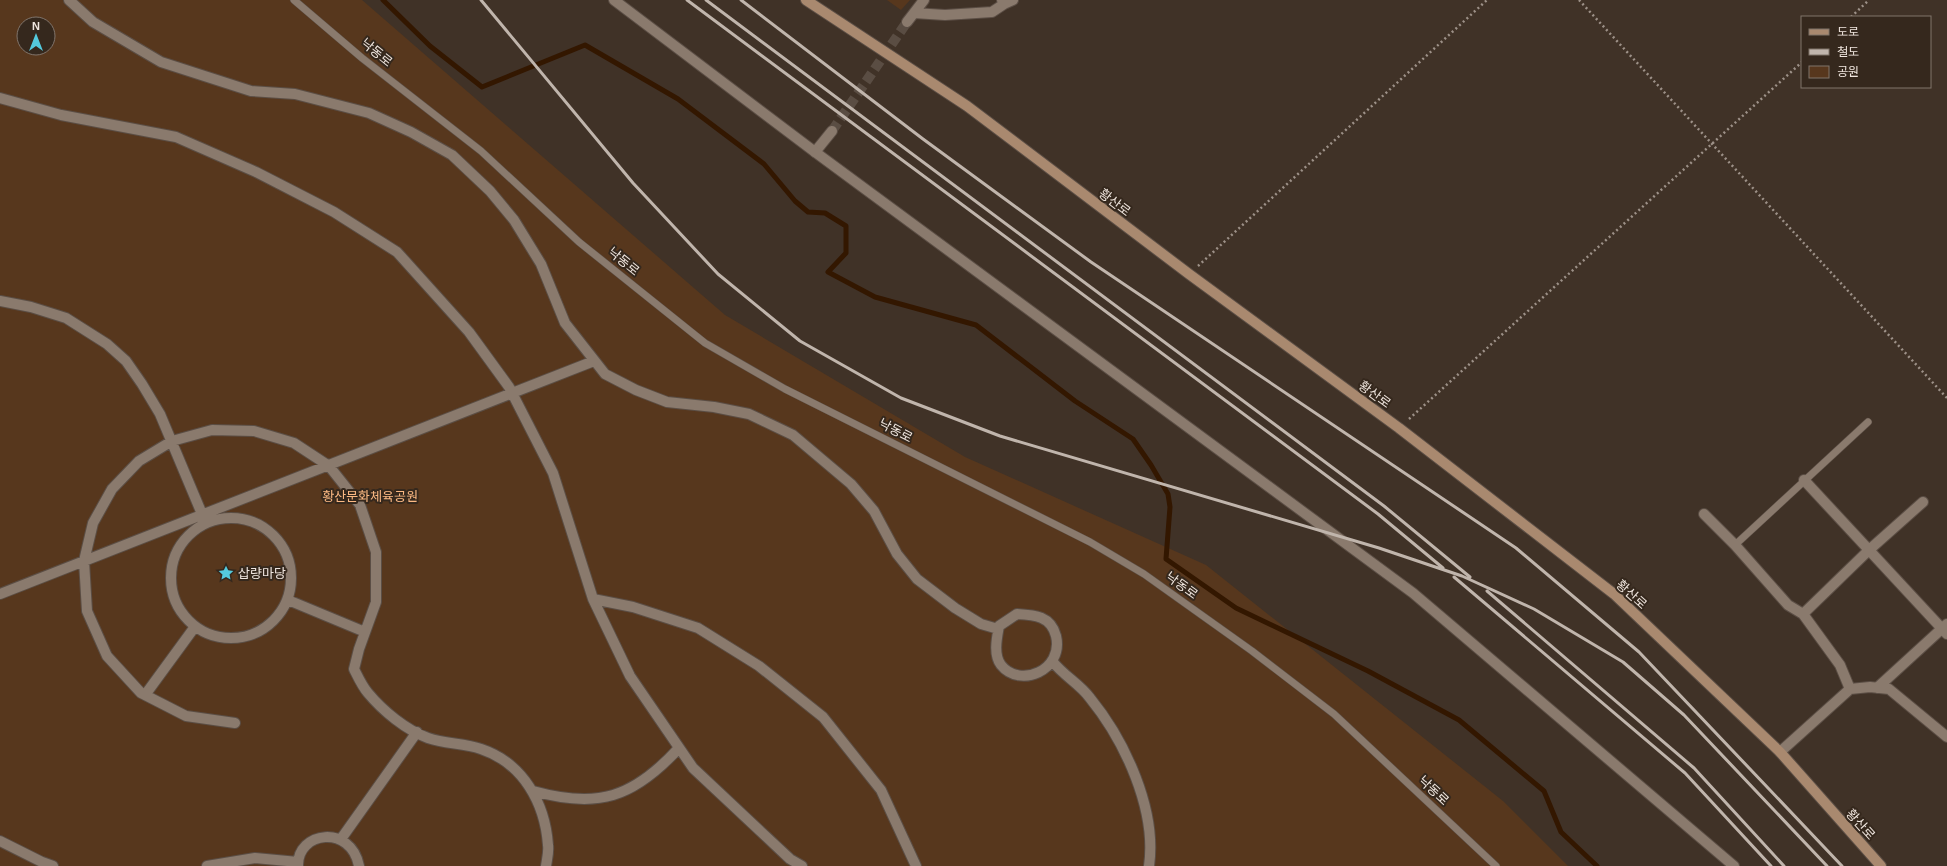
<svg xmlns="http://www.w3.org/2000/svg" width="1947" height="866" viewBox="0 0 1947 866" font-family="Helvetica,'Noto Sans KR',sans-serif">
  <rect width="100%" height="100%" fill="#403227"/>
  <path fill="#57371d" fill-rule="evenodd" d="M 0,0 L 362,0 L 725,315 L 965,457 L 1206,565 L 1503,801 L 1568,866 L 0,866 ZM 24,24 L 48,24 L 48,48 L 24,48 Z
    M 887,0 L 910,0 L 901,10 Z"/>
  <g fill="none" stroke-linecap="round" stroke-linejoin="round">
    <path stroke="#331700" stroke-width="5" d="M 383,0 L 430,46 L 482,87 L 585,45 L 678,99 L 764,164 L 795,201 L 808,212 L 825,213 L 846,226 L 846,253 L 828,272 L 875,297 L 976,325 L 1075,401 L 1133,439 L 1151,465 L 1168,494 L 1170,507 L 1166,559 L 1236,608 L 1368,671 L 1459,720 L 1544,791 L 1561,832 L 1597,866"/>
    <path stroke="#5a4d43" stroke-width="10" stroke-dasharray="10 5" stroke-linecap="butt" d="M 832,131 L 907,22"/>
    <defs>
      <path id="service" d="M 294,0 L 362,58 L 481,151 L 579,242 L 705,343 L 785,389 L 1090,542 L 1144,574 L 1252,651 L 1334,714 L 1496,866
        M 1735,545 L 1868,422"/>
      <path id="pedestrian" d="M 69,0 L 93,22 L 161,62 L 251,91 L 295,94 L 369,113 L 411,132 L 452,155 L 490,191 L 514,220 L 541,264 L 565,323 L 605,374 L 636,390 L 667,402 L 714,407 L 749,414 L 793,435 L 851,484 L 874,511 L 897,554 L 917,579 L 955,608 L 981,624 L 998,629
        M 0,98 L 61,115 L 176,137 L 256,172 L 334,212 L 397,252 L 469,332 L 509,387 L 553,473 L 593,599 L 630,676 L 693,768 L 790,859 L 802,866
        M 0,301 L 31,307 L 66,318 L 107,344 L 126,361 L 142,384 L 160,414 L 202,514
        M171 578a60 60 0 1 1 120 0a60 60 0 1 1-120 0Z
        M 0,594 L 594,361
        M 593,599 L 633,607 L 698,628 L 759,666 L 823,717 L 881,790 L 916,866
        M 288,600 L 365,632
        M 1017,614 C 1035,615 1051,616 1056,636 C 1064,670 1020,689 1001,665 C 993,655 997,637 999,626 Z
        M 1053,662 C 1064,676 1080,684 1090,698 C 1125,741 1157,810 1149,866
        M 145,695 L 194,628
        M 235,723 L 186,716 L 141,693 L 107,656 L 87,611 L 84,561 L 93,523 L 112,489 L 139,461 L 172,441 L 212,430 L 254,431 L 294,443 L 329,466 L 360,505 L 376,552 L 376,602 L 359,649 L 354,669 C 358,677 362,686 368,693 C 383,711 406,730 428,738 C 445,744 464,743 481,749 C 523,763 545,803 548,845 C 549,852 547,859 546,866
        M 533,791 C 598,809 633,798 679,748
        M 341,839 L 417,732
        M 0,841 L 42,862 L 53,866
        M 207,866 L 255,858 L 298,862
        M 298,866 C 297,831 351,824 359,866"/>
      <path id="minor" d="M 1002,0 L 1004,4 L 1013,0
        M 914,13 L 945,15 L 992,12 L 1004,4
        M 907,22 L 924,0
        M 815,152 L 832,131
        M 1804,480 L 1947,634
        M 1704,514 L 1735,545 L 1788,605 L 1803,614 L 1840,665 L 1850,689
        M 1803,614 L 1869,550 L 1923,502
        M 1877,688 L 1947,624
        M 1780,752 L 1850,689 L 1870,687 L 1889,689 L 1947,737"/>
      <path id="tertiary" d="M 614,0 L 815,152 L 1413,593 L 1734,866"/>
      <path id="secondary" d="M 806,0 L 967,106 L 1189,274 L 1399,428 L 1614,594 L 1780,752 L 1881,866"/>
    </defs>
    <use href="#service" stroke="#5b4e45" stroke-width="8"/>
    <use href="#pedestrian" stroke="#5b4e45" stroke-width="12"/>
    <use href="#minor" stroke="#5b4e45" stroke-width="12"/>
    <use href="#tertiary" stroke="#5b4e45" stroke-width="12"/>
    <use href="#secondary" stroke="#5b4e45" stroke-width="12"/>
    <path stroke="#9d9188" stroke-width="2.5" stroke-dasharray="2 3" stroke-linecap="butt" d="M 1579,0 L 1947,398
      M 1851,17 L 1869,0
      M 1198,266 L 1487,0
      M 1409,419 L 1802,62"/>
    <use href="#service" stroke="#8a7a6d" stroke-width="7"/>
    <use href="#pedestrian" stroke="#8a7a6d" stroke-width="10"/>
    <use href="#minor" stroke="#8a7a6d" stroke-width="10"/>
    <use href="#tertiary" stroke="#8a7a6d" stroke-width="10"/>
    <use href="#secondary" stroke="#a9896f" stroke-width="10"/>
    <path stroke="#c0b5ac" stroke-width="3" d="M 481,0 L 633,183 L 718,274 L 800,341 L 901,398 L 1000,436 L 1379,548 L 1462,576 L 1534,609 L 1623,662 L 1684,715 L 1827,866
      M 687,0 L 1378,514 L 1443,568
      M 706,0 L 1384,506 L 1470,577
      M 741,0 L 923,139 L 1091,262 L 1516,548 L 1639,652 L 1842,866
      M 1454,577 L 1685,773 L 1771,866
      M 1487,591 L 1694,768 L 1784,866"/>
  </g>
  <defs>
    <symbol id="sight-bare" viewBox="-9 -9 18 18"><path d="M0-6L1.8-2.2L6-1.7L2.9 1.2L3.7 5.4L0 3.3L-3.7 5.4L-2.9 1.2L-6-1.7L-1.8-2.2Z" fill="#54cadd" stroke="#35281d" stroke-width="2.5" paint-order="stroke"/></symbol>
  </defs>
  <g fill-rule="evenodd">
    <use href="#sight-bare" x="215" y="562" width="22" height="22"/>
  </g>
  <g text-anchor="middle" stroke-width="4" stroke-linejoin="round" paint-order="stroke">
    <g font-size="13" fill="#f0e6df" stroke="#35281d">
      <text transform="translate(377 52) rotate(39)" y="5">낙동로</text>
      <text transform="translate(1115 202) rotate(37)" y="5">황산로</text>
      <text transform="translate(624 261) rotate(39)" y="5">낙동로</text>
      <text transform="translate(1375 394) rotate(36)" y="5">황산로</text>
      <text transform="translate(896 430) rotate(27)" y="5">낙동로</text>
      <text transform="translate(1182 585) rotate(36)" y="5">낙동로</text>
      <text transform="translate(1632 594) rotate(42)" y="5">황산로</text>
      <text transform="translate(1434 790) rotate(43)" y="5">낙동로</text>
      <text transform="translate(1861 824) rotate(48)" y="5">황산로</text>
    </g>
    <g font-size="13" fill="#fcb983" stroke="#35281d">
      <text x="370" y="501">황산문화체육공원</text>
    </g>
    <g font-size="13" fill="#f0e6df" stroke="#35281d" text-anchor="start">
      <text x="238" y="578">삽량마당</text>
    </g>
  </g>
  <rect x="1801" y="16" width="130" height="72" fill="#35281d" stroke="#80746b"/>
  <rect x="1809" y="29" width="20" height="6" fill="#a9896f" stroke="#80746b"/>
  <text x="1837" y="36" font-size="12" fill="#f0e6df">도로</text>
  <rect x="1809" y="49" width="20" height="6" fill="#c0b5ac" stroke="#80746b"/>
  <text x="1837" y="56" font-size="12" fill="#f0e6df">철도</text>
  <rect x="1809" y="66" width="20" height="12" fill="#57371d" stroke="#80746b"/>
  <text x="1837" y="76" font-size="12" fill="#f0e6df">공원</text>
  <g transform="translate(36 36)"><circle r="19" fill="#35281d" stroke="#80746b"/>
  <path d="M0-3L7 15L0 10L-7 15Z" fill="#54cadd"/>
  <text y="-6" font-size="11" font-weight="bold" text-anchor="middle" fill="#f0e6df">N</text>
  </g>
</svg>
